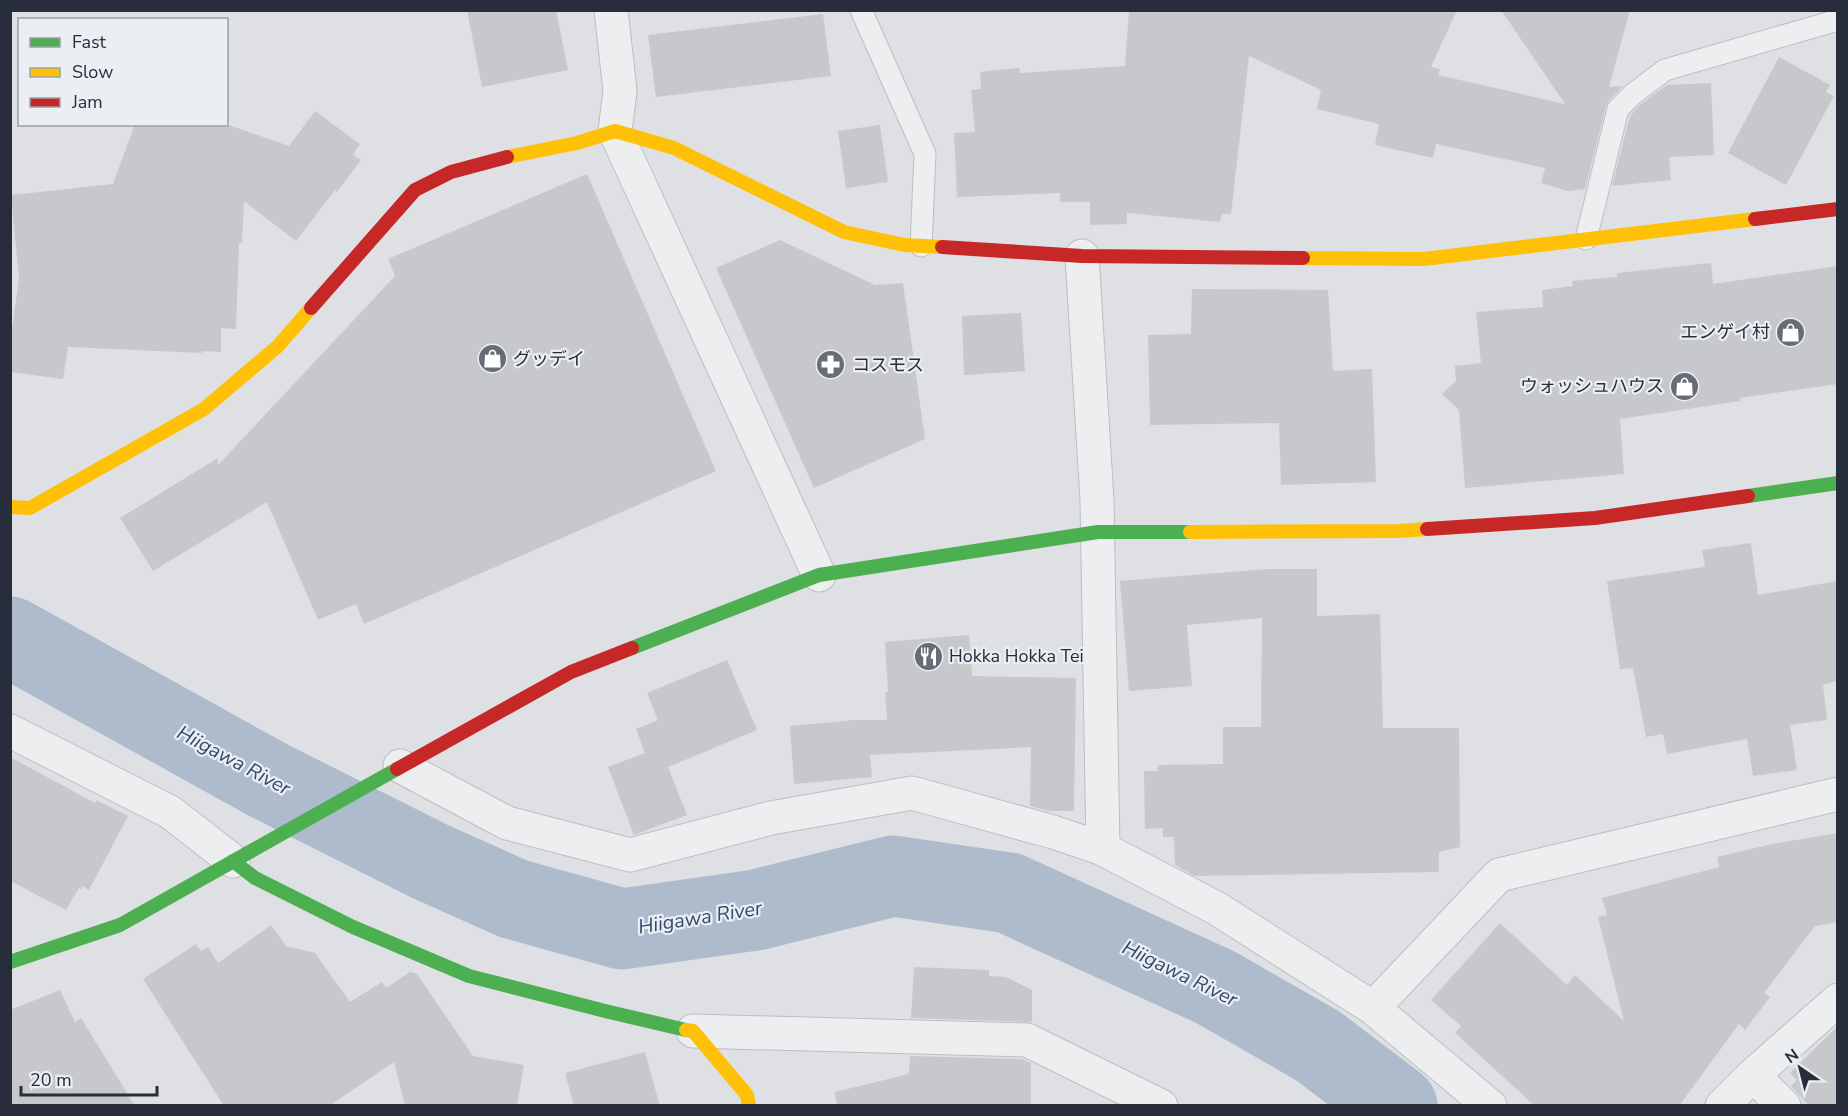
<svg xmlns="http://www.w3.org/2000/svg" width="1848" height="1116" viewBox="0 0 1848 1116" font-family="'Nunito Sans','Noto Sans JP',sans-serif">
  <rect width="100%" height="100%" fill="#dee0e3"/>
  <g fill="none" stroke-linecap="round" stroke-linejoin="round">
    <path stroke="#adbbcd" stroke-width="81" d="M 10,637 L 268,780 L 429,861 L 514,899 L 622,929 L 756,910 L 893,876 L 1009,893 L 1215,987 L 1318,1046 L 1397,1106"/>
  </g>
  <path fill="#c7c8cb" d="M 467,10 L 556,10 L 568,70 L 482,87 Z
    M 1129,10 L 1457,10 L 1431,67 L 1440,69 L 1438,75 L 1565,104 L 1501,10 L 1630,10 L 1609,87 L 1623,86 L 1609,100 L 1606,106 L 1585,189 L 1568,191 L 1541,183 L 1545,168 L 1436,144 L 1433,158 L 1375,145 L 1379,124 L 1317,109 L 1321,90 L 1249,56 L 1231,214 L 1222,214 L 1220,222 L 1127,213 L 1127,224 L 1090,225 L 1090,202 L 1060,202 L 1060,193 L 957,197 L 954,133 L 975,132 L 971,90 L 981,89 L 980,72 L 1019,68 L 1020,73 L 1125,66 Z
    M 823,14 L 831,76 L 656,97 L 648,35 Z
    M 1779,57 L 1830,85 L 1826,92 L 1834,96 L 1786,185 L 1728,153 Z
    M 1711,83 L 1714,155 L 1669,157 L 1671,180 L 1612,186 L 1630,116 L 1641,104 L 1667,85 Z
    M 315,111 L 360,144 L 353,155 L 361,160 L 337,192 L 335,190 L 296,241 L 244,201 L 242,243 L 239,243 L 236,329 L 221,328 L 221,352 L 202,351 L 202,353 L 68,347 L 63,379 L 10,372 L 10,344 L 19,278 L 11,195 L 113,184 L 135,124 L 226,124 L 289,146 Z
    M 880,125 L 888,182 L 846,188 L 838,131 Z
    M 587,174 L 716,471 L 364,624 L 356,604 L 318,620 L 267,502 L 153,571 L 120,518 L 218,458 L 218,465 L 395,276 L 388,259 Z
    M 780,240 L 875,285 L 903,283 L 925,439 L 814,488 L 716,268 Z
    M 1711,263 L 1713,284 L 1838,266 L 1838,384 L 1740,398 L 1741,401 L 1620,419 L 1624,474 L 1465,488 L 1459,410 L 1442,394 L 1456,381 L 1455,366 L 1481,363 L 1476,312 L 1543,307 L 1542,290 L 1573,286 L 1572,281 L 1617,277 L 1617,273 Z
    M 1192,289 L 1328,290 L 1333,371 L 1372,369 L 1376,482 L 1281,485 L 1279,423 L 1150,425 L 1148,335 L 1191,334 Z
    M 1021,313 L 1025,371 L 964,375 L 962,316 Z
    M 1751,543 L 1758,595 L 1838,581 L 1836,681 L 1823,685 L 1827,720 L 1790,725 L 1797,770 L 1753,776 L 1747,739 L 1667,754 L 1663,734 L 1646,737 L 1633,668 L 1620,669 L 1607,581 L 1705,567 L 1702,550 Z
    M 1268,569 L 1317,569 L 1317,616 L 1380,614 L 1383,728 L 1459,728 L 1460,847 L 1439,852 L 1439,872 L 1194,876 L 1175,865 L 1174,837 L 1163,837 L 1163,828 L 1145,829 L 1144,771 L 1158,771 L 1158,765 L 1223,764 L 1223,727 L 1261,727 L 1262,618 L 1187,625 L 1192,686 L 1129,691 L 1120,581 Z
    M 969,635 L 972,676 L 1076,678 L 1074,811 L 1049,811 L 1030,806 L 1031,747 L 870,755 L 872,777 L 794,784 L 790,726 L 854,720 L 887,720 L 885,692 L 888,692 L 885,642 Z
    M 727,660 L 757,730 L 668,767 L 687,815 L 634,835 L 608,767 L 645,753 L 636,729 L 658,720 L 647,693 Z
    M 10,757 L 95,803 L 96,800 L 128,816 L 89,890 L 82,886 L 81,889 L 79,888 L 66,910 L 10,881 Z
    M 1838,833 L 1838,922 L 1815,926 L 1764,993 L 1770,997 L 1745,1030 L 1739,1024 L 1679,1106 L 1535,1106 L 1455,1033 L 1461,1026 L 1431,1000 L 1500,923 L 1567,985 L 1575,975 L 1624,1021 L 1598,917 L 1607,915 L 1602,898 L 1719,867 L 1717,857 L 1772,844 Z
    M 271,925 L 286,946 L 315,953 L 350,1002 L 382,982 L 386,988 L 410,972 L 417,974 L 473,1056 L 524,1065 L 517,1106 L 405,1106 L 394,1062 L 329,1106 L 224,1106 L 143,979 L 196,944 L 201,951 L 208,947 L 218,963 Z
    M 914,967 L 989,970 L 989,976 L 1006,977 L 1032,990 L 1032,1022 L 911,1018 Z
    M 60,990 L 75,1022 L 81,1018 L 135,1106 L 10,1106 L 10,1010 Z
    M 1838,1026 L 1838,1106 L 1809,1106 L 1791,1086 L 1797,1080 L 1790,1073 Z
    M 645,1052 L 660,1106 L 574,1106 L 565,1073 Z
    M 910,1056 L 1022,1059 L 1031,1063 L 1031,1106 L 837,1106 L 835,1092 L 909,1074 Z"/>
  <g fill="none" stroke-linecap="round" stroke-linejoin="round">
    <defs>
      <path id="lane" d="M 861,10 L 925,154 L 921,246
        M 1586,239 L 1618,109 L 1633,94 L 1665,70 L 1838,20"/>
      <path id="street" d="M 611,10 L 620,91 L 615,131 L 819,575
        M 1082,256 L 1097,500 L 1103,849
        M 10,731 L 170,812 L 233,861
        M 400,766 L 507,823 L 630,855 L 771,818 L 912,793 L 1053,832 L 1103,849 L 1216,908 L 1373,1008
        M 693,1031 L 1027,1040 L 1161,1106
        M 1490,1106 L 1373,1008 L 1499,875 L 1838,794
        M 1722,1106 L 1753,1075
        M 1784,1106 L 1753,1075 L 1838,1000"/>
    </defs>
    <use href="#lane" stroke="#bcbec1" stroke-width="23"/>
    <use href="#street" stroke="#bcbec1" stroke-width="35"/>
    <use href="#lane" stroke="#edeef0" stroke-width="21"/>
    <use href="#street" stroke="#edeef0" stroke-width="33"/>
    <path stroke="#4caf50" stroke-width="14" d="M 1748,496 L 1838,483
      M 632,648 L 819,575 L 1098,532 L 1190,532
      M 233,861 L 255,878 L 353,927 L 469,976 L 605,1011 L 686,1030
      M 10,962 L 120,925 L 397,769"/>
    <path stroke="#ffc107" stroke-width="14" d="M 507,157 L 577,143 L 615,131 L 674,148 L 844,232 L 904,245 L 942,247
      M 1303,258 L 1424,259 L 1755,219
      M 10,507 L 30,508 L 204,409 L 278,346 L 311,308
      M 1190,532 L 1399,531 L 1427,529
      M 686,1030 L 693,1031 L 747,1095 L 749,1106"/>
    <path stroke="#c62828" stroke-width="14" d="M 1755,219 L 1838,209
      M 942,247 L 1082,256 L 1303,258
      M 311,308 L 415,190 L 451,172 L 507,157
      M 1427,529 L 1595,518 L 1748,496
      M 397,769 L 571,672 L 632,648"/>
  </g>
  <defs>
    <symbol id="shop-disc" viewBox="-11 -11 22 22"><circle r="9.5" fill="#676c76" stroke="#ebeef3"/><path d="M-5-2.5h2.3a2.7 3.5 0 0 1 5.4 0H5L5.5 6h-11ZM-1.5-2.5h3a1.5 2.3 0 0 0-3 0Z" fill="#fff"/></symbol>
    <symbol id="pharmacy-disc" viewBox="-11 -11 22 22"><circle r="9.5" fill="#676c76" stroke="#ebeef3"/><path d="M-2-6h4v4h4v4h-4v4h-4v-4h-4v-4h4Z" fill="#fff"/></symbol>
    <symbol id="restaurant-disc" viewBox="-11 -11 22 22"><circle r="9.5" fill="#676c76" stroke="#ebeef3"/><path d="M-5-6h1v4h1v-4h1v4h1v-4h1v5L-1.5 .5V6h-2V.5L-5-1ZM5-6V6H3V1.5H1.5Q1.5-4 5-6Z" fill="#fff"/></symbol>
  </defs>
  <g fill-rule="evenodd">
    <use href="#shop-disc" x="1774" y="316" width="33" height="33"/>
    <use href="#shop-disc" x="476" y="342" width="33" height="33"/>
    <use href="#pharmacy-disc" x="814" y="348" width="33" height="33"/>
    <use href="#shop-disc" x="1668" y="370" width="33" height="33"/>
    <use href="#restaurant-disc" x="912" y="640" width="33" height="33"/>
  </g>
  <g text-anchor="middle" stroke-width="4.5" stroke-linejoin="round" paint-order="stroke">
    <g font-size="18" fill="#272d3b" stroke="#ebeef3" text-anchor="start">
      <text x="1770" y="338" text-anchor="end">エンゲイ村</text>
      <text x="513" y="365">グッデイ</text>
      <text x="852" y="371">コスモス</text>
      <text x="1664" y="392" text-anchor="end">ウォッシュハウス</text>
      <text x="949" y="662">Hokka Hokka Tei</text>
    </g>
    <g font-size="20" font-style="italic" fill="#334a6c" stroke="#ebeef3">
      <text transform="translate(234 760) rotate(28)" y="7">Hiigawa River</text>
      <text transform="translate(700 917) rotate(-9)" y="7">Hiigawa River</text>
      <text transform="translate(1180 973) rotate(26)" y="7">Hiigawa River</text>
    </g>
  </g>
  <rect width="1848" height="1116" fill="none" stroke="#272d3b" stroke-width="24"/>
  <rect x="18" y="18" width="210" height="108" fill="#ebeef3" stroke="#9da1a9" stroke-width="1.5"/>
  <rect x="30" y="38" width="30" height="9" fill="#4caf50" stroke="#9da1a9" stroke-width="1.5"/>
  <text x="72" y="48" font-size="18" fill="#272d3b">Fast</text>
  <rect x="30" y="68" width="30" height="9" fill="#ffc107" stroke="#9da1a9" stroke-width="1.5"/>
  <text x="72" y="78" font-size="18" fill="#272d3b">Slow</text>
  <rect x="30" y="98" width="30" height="9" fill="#c62828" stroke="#9da1a9" stroke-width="1.5"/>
  <text x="72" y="108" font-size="18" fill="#272d3b">Jam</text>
  <g transform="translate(1800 1068) rotate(325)" stroke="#ebeef3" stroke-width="4.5" paint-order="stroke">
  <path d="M0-4.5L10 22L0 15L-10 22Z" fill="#272d3b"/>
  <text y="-9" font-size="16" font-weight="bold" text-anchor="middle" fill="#272d3b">N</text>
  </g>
  <path d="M21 1086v9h136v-9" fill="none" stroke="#272d3b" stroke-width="3"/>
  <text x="30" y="1086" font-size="18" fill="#272d3b" stroke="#ebeef3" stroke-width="4.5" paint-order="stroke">20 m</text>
</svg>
